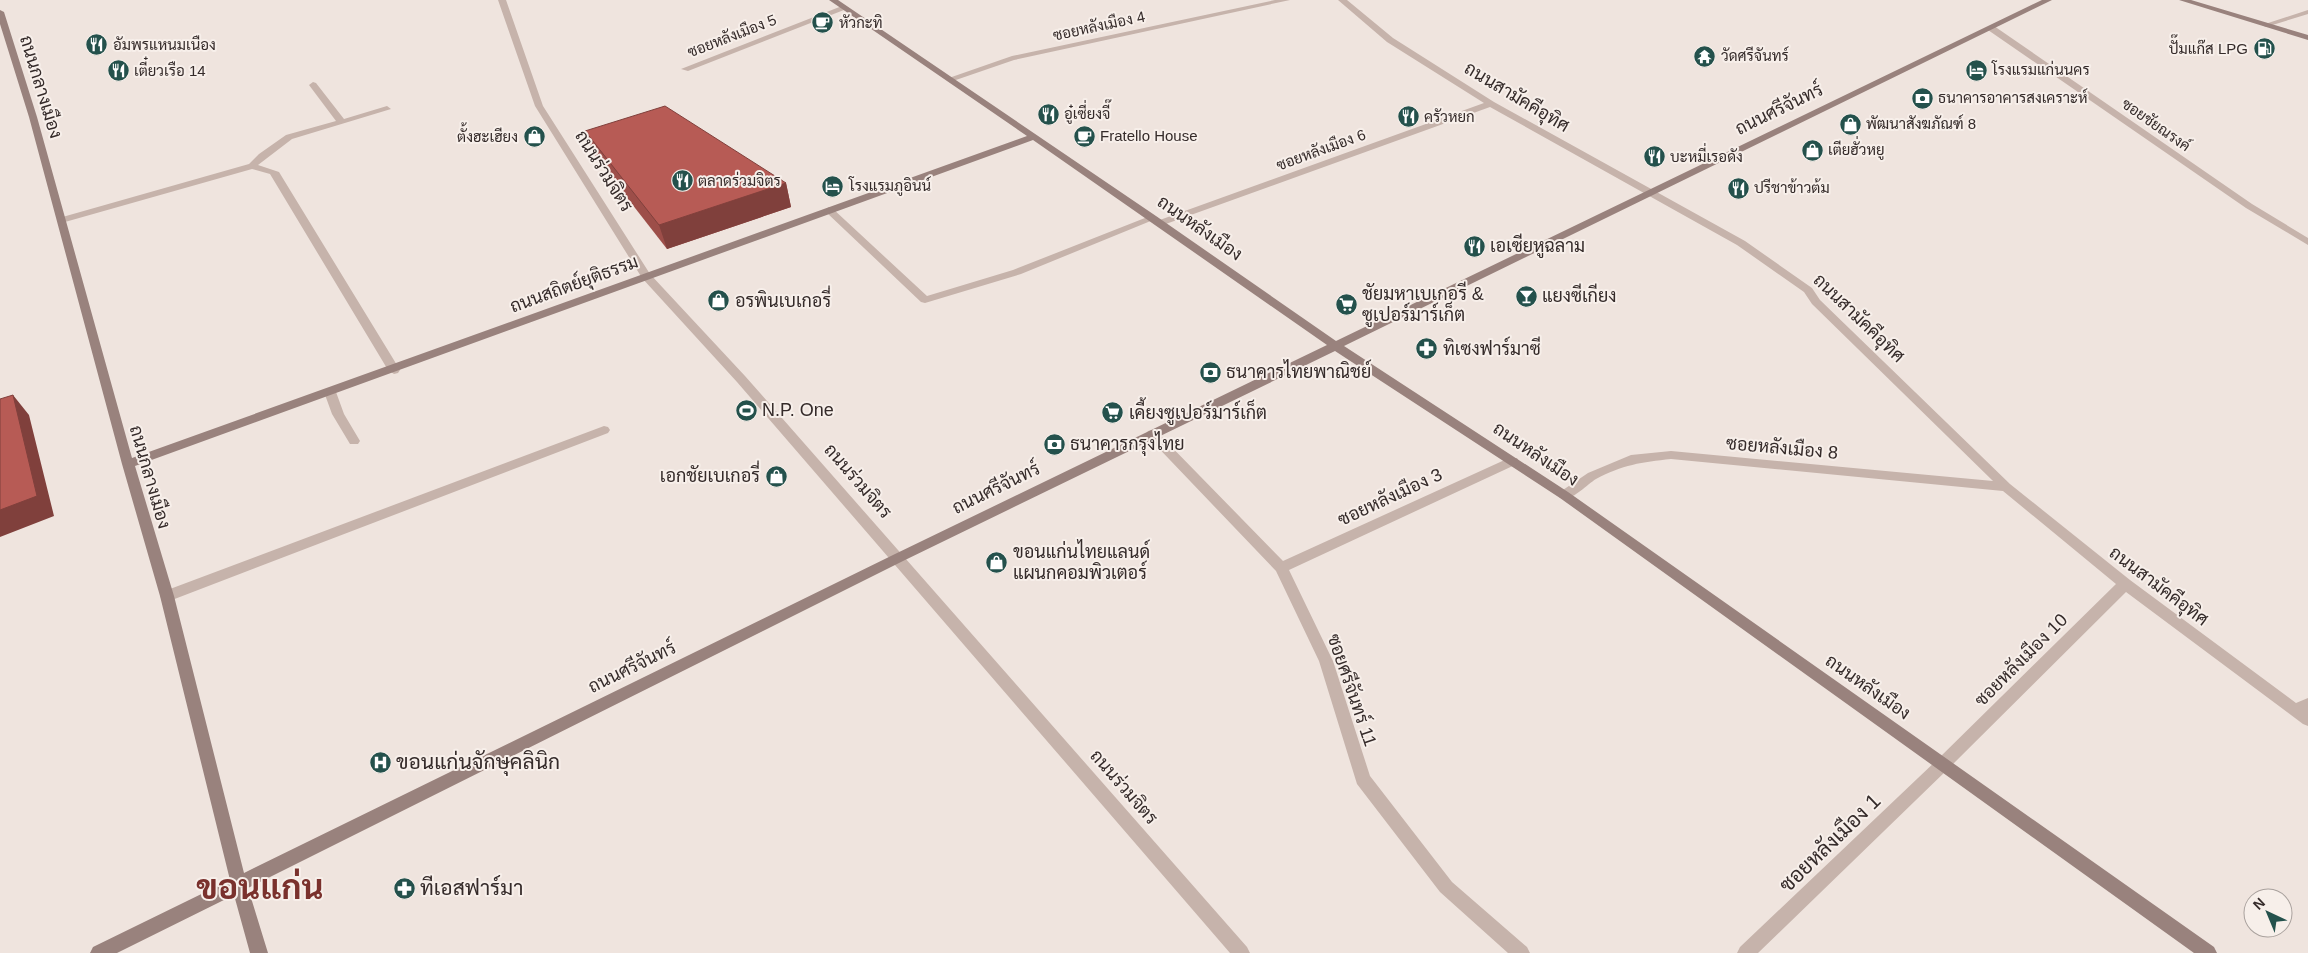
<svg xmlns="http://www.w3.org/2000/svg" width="2308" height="953" viewBox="0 0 2308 953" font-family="Arial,Sarabun,sans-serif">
  <rect width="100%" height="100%" fill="#efe4de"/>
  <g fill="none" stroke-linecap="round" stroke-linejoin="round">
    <path fill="#c6b3ab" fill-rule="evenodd" d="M 498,0 L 506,0 L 543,106 L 650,274 L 745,376 L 1247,947 L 1250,953 L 1230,953 L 737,382 L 642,278 L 535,106 Z
      M 1275,0 L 1290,0 L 1014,60 L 950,82 L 946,79 L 1012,56 Z
      M 1338,0 L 1347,0 L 1393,38 L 1494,102 L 1745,241 L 1812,288 L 1820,300 L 2010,484 L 2130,580 L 2296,703 L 2308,698 L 2308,726 L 2303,724 L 2126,592 L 1948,769 L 1758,953 L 1737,953 L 1740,947 L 1938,759 L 2116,584 L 2003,491 L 1671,459 C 1642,462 1622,465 1596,479 C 1586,485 1572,502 1560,498 L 1558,495 L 1560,492 L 1588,473 L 1631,455 L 1671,451 L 1993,481 L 1812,304 L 1804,292 L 1737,245 L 1490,107 L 1163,225 L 1157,225 L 1157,221 L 1484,103 L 1387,42 Z
      M 842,6 L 849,8 L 688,71 L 681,69 Z
      M 2308,10 L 2308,14 L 2266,27 L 2262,25 Z
      M 1988,26 L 1994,26 L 2252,204 L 2308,238 L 2308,245 L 2246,208 L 1988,30 Z
      M 313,82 L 316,83 L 344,119 L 387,106 L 391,109 L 292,139 L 258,165 L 279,172 L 400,370 L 398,373 L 394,374 L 388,370 L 270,174 L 252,169 L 65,222 L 62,223 L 57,220 L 59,218 L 249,164 L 259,154 L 286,135 L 336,121 L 309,85 Z
      M 829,207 L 832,208 L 927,296 L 1013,270 L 1150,216 L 1153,215 L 1158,218 L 1021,274 L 925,303 L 921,302 L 826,212 L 824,210 Z
      M 330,388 L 336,392 L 344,414 L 360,441 L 358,444 L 350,444 L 332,414 L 324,392 Z
      M 604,426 L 608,427 L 610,430 L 608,433 L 172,600 L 162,600 L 160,596 L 162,592 Z
      M 1152,430 L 1156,431 L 1283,561 L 1509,458 L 1517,458 L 1519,461 L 1517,464 L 1289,570 L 1333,661 L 1370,776 L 1452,882 L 1527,947 L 1530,953 L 1508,953 L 1440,892 L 1357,784 L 1319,661 L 1276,571 L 1148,437 L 1146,434 L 1148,431 Z"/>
    <path fill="#99827d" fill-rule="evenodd" d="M 829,0 L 838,0 L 1156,216 L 1336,341 L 2042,0 L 2052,0 L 1344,346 L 1568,492 L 2214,947 L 2217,953 L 2194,953 L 1560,498 L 1335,351 L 903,561 L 248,888 L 268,953 L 250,953 L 234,895 L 117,953 L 90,953 L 93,947 L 230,880 L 160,596 L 122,464 L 29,117 L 0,24 L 0,10 L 4,12 L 37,117 L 132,458 L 1027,136 ZM 1033,140 L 1327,345 L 893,555 L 244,873 L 174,596 L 135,466 Z
      M 2179,0 L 2191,0 L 2308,35 L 2308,40 Z"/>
  </g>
  <path fill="#9d4e49" d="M 585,131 L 786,183 L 791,207 L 667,249 L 593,154 Z"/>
  <path fill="#80403c" d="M 786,183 L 791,207 L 667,249 L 659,225 Z
    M 13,395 L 29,415 L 54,516 L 0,537 L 0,510 Z"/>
  <path fill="#b75b55" stroke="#80403c" d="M 665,106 L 786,183 L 659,225 L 585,131 Z
    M 13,395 L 37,496 L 0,510 L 0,399 Z"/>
  <defs>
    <symbol id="cafe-disc" viewBox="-11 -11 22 22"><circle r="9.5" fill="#24514c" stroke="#f7efea"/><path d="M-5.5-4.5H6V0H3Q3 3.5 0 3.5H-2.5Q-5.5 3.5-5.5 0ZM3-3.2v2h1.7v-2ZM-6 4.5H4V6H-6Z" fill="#fff"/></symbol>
    <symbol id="restaurant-disc" viewBox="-11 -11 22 22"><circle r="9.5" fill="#24514c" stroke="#f7efea"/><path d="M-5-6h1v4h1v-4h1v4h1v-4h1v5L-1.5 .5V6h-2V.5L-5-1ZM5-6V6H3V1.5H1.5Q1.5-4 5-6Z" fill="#fff"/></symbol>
    <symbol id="fuel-disc" viewBox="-11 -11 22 22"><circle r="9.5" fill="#24514c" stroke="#f7efea"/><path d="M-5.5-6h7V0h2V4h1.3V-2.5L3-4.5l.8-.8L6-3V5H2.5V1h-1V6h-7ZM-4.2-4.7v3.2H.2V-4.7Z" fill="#fff"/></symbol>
    <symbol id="temple-disc" viewBox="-11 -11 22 22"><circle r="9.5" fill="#24514c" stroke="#f7efea"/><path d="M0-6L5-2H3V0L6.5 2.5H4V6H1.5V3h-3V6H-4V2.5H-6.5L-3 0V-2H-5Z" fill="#fff"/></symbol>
    <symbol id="hotel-disc" viewBox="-11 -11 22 22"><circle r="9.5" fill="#24514c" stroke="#f7efea"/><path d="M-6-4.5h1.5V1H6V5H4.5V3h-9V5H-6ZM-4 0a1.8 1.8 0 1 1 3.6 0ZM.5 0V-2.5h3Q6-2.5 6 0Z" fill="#fff"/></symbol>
    <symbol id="bank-disc" viewBox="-11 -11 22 22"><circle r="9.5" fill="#24514c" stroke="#f7efea"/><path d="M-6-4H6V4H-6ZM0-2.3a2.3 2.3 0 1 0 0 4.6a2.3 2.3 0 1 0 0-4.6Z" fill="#fff"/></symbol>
    <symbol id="shop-disc" viewBox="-11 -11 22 22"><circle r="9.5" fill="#24514c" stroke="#f7efea"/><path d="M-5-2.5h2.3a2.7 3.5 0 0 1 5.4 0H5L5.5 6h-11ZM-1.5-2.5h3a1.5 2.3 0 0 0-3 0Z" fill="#fff"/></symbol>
    <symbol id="bar-disc" viewBox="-11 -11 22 22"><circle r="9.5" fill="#24514c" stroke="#f7efea"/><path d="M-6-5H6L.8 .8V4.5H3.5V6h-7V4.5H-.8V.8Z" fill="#fff"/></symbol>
    <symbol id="supermarket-disc" viewBox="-11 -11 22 22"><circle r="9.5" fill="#24514c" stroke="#f7efea"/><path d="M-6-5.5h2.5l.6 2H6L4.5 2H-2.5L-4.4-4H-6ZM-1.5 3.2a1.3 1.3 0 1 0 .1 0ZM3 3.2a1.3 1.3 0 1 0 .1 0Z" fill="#fff"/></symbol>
    <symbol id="pharmacy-disc" viewBox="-11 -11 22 22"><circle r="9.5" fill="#24514c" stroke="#f7efea"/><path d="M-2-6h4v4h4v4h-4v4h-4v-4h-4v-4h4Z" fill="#fff"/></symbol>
    <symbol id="stadium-disc" viewBox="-11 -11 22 22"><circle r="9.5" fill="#24514c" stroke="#f7efea"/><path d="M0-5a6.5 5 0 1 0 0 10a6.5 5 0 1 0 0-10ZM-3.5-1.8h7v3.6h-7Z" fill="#fff"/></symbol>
    <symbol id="hospital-disc" viewBox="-11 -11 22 22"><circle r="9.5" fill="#24514c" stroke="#f7efea"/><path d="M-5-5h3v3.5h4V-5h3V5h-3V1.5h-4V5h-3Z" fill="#fff"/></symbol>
  </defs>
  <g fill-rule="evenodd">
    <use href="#cafe-disc" x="810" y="10" width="25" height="25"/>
    <use href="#restaurant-disc" x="84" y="32" width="25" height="25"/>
    <use href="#fuel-disc" x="2252" y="36" width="25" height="25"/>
    <use href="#temple-disc" x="1692" y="44" width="25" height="25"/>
    <use href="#hotel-disc" x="1964" y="58" width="25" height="25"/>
    <use href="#restaurant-disc" x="106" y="58" width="25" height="25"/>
    <use href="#bank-disc" x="1910" y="86" width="25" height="25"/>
    <use href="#restaurant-disc" x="1036" y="102" width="25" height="25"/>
    <use href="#restaurant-disc" x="1396" y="104" width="25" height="25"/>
    <use href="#shop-disc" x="1838" y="112" width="25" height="25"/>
    <use href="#cafe-disc" x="1072" y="124" width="25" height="25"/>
    <use href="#shop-disc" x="522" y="124" width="25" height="25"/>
    <use href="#shop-disc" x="1800" y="138" width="25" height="25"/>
    <use href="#restaurant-disc" x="1642" y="144" width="25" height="25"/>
    <use href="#restaurant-disc" x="670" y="168" width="25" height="25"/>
    <use href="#hotel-disc" x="820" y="174" width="25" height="25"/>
    <use href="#restaurant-disc" x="1726" y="176" width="25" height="25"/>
    <use href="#restaurant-disc" x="1462" y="234" width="25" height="25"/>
    <use href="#bar-disc" x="1514" y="284" width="25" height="25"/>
    <use href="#shop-disc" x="706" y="288" width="25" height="25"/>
    <use href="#supermarket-disc" x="1334" y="292" width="25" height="25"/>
    <use href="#pharmacy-disc" x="1414" y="336" width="25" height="25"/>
    <use href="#bank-disc" x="1198" y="360" width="25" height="25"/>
    <use href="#stadium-disc" x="734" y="398" width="25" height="25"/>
    <use href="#supermarket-disc" x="1100" y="400" width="25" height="25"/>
    <use href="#bank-disc" x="1042" y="432" width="25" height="25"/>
    <use href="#shop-disc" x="764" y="464" width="25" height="25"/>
    <use href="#shop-disc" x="984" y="550" width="25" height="25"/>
    <use href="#hospital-disc" x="368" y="750" width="25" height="25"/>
    <use href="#pharmacy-disc" x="392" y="876" width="25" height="25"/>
  </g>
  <g text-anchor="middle" stroke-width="4" stroke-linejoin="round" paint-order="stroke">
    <g font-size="15" fill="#352b2a" stroke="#f7efea" text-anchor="start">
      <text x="839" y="28">หัวกะทิ</text>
      <text x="113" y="50">อัมพรแหนมเนือง</text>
      <text x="2248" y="54" text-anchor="end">ปั๊มแก๊ส LPG</text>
      <text x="1721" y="61">วัดศรีจันทร์</text>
      <text x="1992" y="75">โรงแรมแก่นนคร</text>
      <text x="134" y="76">เตี๋ยวเรือ 14</text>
      <text x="1938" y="103">ธนาคารอาคารสงเคราะห์</text>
      <text x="1064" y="119">อู๋เซี่ยงจี๊</text>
      <text x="1424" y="122">ครัวหยก</text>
      <text x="1866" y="129">พัฒนาสังฆภัณฑ์ 8</text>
      <text x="1100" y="141">Fratello House</text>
      <text x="518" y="142" text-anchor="end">ตั้งฮะเฮียง</text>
      <text x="1828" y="155">เตียฮั่วหยู</text>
      <text x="1670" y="162">บะหมี่เรอดัง</text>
      <text x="698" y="186">ตลาดร่วมจิตร</text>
      <text x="849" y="191">โรงแรมภูอินน์</text>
      <text x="1754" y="193">ปรีชาข้าวต้ม</text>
    </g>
    <g font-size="15" fill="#352b2a" stroke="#f7efea">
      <text transform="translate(1099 26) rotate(-12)" y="5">ซอยหลังเมือง 4</text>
      <text transform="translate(732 36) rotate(-21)" y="5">ซอยหลังเมือง 5</text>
      <text transform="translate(2156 125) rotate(35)" y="5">ซอยชัยณรงค์</text>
      <text transform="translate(1321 150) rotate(-20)" y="5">ซอยหลังเมือง 6</text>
    </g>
    <g font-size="18" fill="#352b2a" stroke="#f7efea">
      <text transform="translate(41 87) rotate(73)" y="6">ถนนกลางเมือง</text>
      <text transform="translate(1517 97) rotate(31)" y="6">ถนนสามัคคีอุทิศ</text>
      <text transform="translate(1779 109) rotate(-26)" y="6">ถนนศรีจันทร์</text>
      <text transform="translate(604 171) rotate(58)" y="6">ถนนร่วมจิตร</text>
      <text transform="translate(1200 228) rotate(35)" y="6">ถนนหลังเมือง</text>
      <text transform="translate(574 284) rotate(-20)" y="6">ถนนสถิตย์ยุติธรรม</text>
      <text transform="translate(1859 318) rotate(44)" y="6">ถนนสามัคคีอุทิศ</text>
      <text transform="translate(1782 448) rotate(5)" y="6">ซอยหลังเมือง 8</text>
      <text transform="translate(1536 454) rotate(34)" y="6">ถนนหลังเมือง</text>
      <text transform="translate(150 477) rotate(74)" y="6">ถนนกลางเมือง</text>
      <text transform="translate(858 481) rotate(49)" y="6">ถนนร่วมจิตร</text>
      <text transform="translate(996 488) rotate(-26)" y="6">ถนนศรีจันทร์</text>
      <text transform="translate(1390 497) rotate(-25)" y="6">ซอยหลังเมือง 3</text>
      <text transform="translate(2159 586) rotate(37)" y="6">ถนนสามัคคีอุทิศ</text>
      <text transform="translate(2021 660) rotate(-45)" y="6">ซอยหลังเมือง 10</text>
      <text transform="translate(632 667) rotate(-26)" y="6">ถนนศรีจันทร์</text>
      <text transform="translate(1868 687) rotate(35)" y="6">ถนนหลังเมือง</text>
      <text transform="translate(1352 690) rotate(71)" y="6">ซอยศรีจันทร์ 11</text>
      <text transform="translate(1124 787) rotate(49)" y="6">ถนนร่วมจิตร</text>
    </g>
    <g font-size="18" fill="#352b2a" stroke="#f7efea" text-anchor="start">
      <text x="1490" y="252">เอเซียหูฉลาม</text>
      <text x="1362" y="300">ชัยมหาเบเกอรี &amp;<tspan x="1362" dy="21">ซูเปอร์มาร์เก็ต</tspan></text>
      <text x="1542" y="302">แยงซีเกียง</text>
      <text x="735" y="307">อรพินเบเกอรี่</text>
      <text x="1443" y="355">ทิเซงฟาร์มาซี</text>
      <text x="1226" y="378">ธนาคารไทยพาณิชย์</text>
      <text x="762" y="416">N.P. One</text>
      <text x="1129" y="419">เคี้ยงซูเปอร์มาร์เก็ต</text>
      <text x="1070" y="450">ธนาคารกรุงไทย</text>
      <text x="760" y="482" text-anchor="end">เอกชัยเบเกอรี่</text>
      <text x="1013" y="558">ขอนแก่นไทยแลนด์<tspan x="1013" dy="21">แผนกคอมพิวเตอร์</tspan></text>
    </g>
    <g font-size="21" fill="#352b2a" stroke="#f7efea" text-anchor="start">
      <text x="396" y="769">ขอนแก่นจักษุคลินิก</text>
      <text x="420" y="895">ทีเอสฟาร์มา</text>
    </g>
    <g font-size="21" fill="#352b2a" stroke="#f7efea">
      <text transform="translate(1830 843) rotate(-44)" y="7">ซอยหลังเมือง 1</text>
    </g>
    <g font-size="34" font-weight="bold" fill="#7a312d" stroke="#f7efea">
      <text x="260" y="899">ขอนแก่น</text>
    </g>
  </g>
  <g transform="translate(2268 913) rotate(316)"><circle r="24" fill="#f7efea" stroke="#a9a19d"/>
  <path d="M0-4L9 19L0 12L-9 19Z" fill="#24514c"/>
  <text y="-8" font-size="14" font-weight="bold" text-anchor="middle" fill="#352b2a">N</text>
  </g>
</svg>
